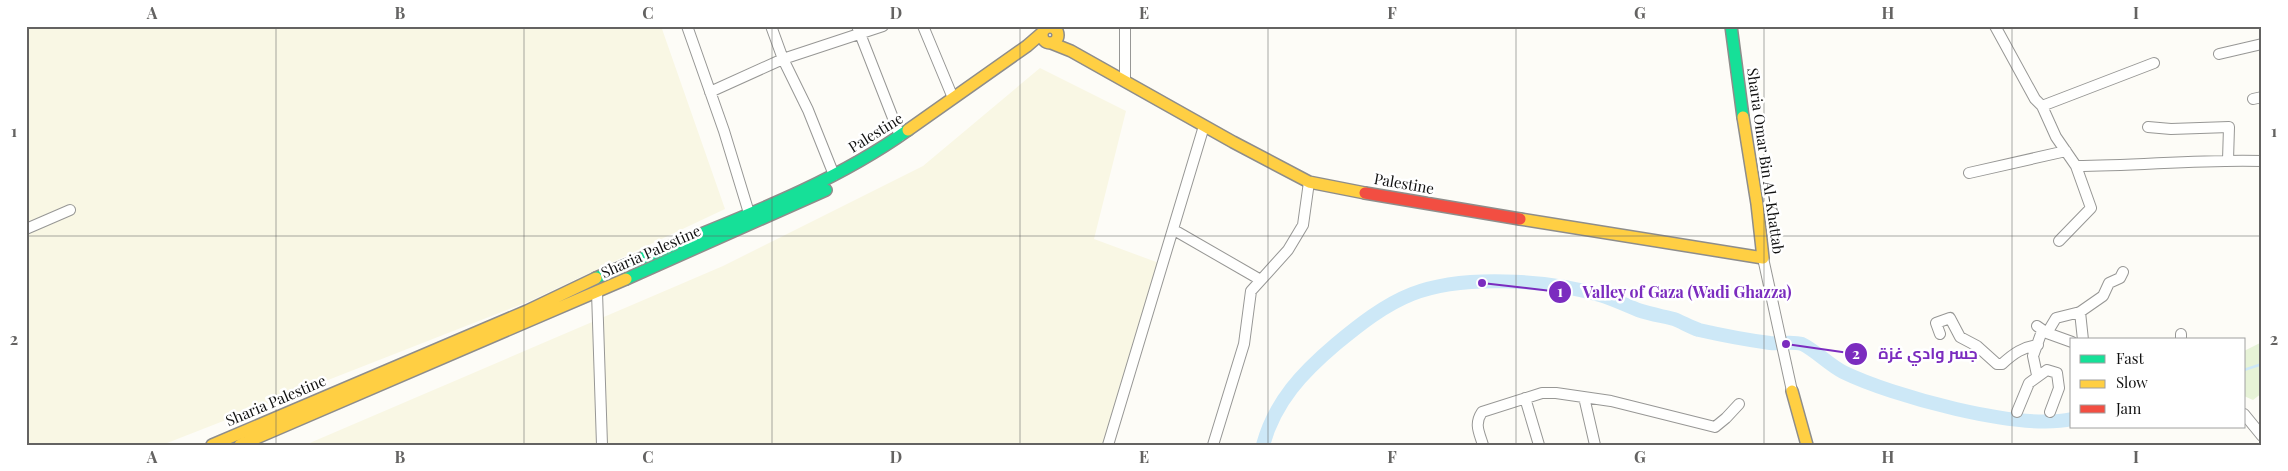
<svg xmlns="http://www.w3.org/2000/svg" width="2288" height="471" viewBox="0 0 2288 471" font-family="'Playfair Display',Cairo,serif">
  <rect width="100%" height="100%" fill="#fdfcf7"/>
  <path fill="#f9f7e4" d="M 26,26 L 661,26 L 725,209 L 530,301 L 162,445 L 26,445 Z
    M 1040,68 L 1126,111 L 1094,239 L 1159,263 L 1106,445 L 305,445 L 723,266 L 923,166 Z"/>
  <path fill="#e7f3d7" d="M 2262,342 L 2262,393 L 2253,400 L 2244,396 L 2244,351 Z"/>
  <g fill="none" stroke-linecap="round" stroke-linejoin="round">
    <path stroke="#cde8f7" stroke-width="2.5" d="M 2244,370 L 2262,364"/>
    <path stroke="#cde8f7" stroke-width="14" d="M 1263,445 C 1275,401 1303,372 1336,344 C 1359,325 1384,305 1412,294 C 1463,274 1548,280 1600,295 C 1613,299 1626,305 1638,310 C 1650,314 1662,316 1674,319 C 1682,322 1690,327 1699,330 C 1721,335 1747,340 1770,343 C 1780,344 1792,341 1802,344 C 1815,350 1829,365 1843,372 C 1892,396 2019,431 2072,419"/>
    <defs>
      <path id="street" d="M 687,26 L 724,131 L 749,213
        M 771,26 L 783,59 L 808,110 L 834,175
        M 857,26 L 900,136
        M 923,26 L 953,98
        M 1054,26 L 1056,30
        M 1995,26 L 2035,99 L 2042,106 L 2056,137 L 2076,166 L 2091,208 L 2059,241
        M 2219,54 L 2262,44
        M 1125,81 L 1125,26
        M 710,92 L 783,59 L 883,26
        M 2253,99 L 2262,97
        M 2042,106 L 2154,63
        M 2148,127 L 2171,129 L 2229,127 L 2228,160
        M 2076,166 C 2138,166 2200,159 2262,161
        M 1969,173 L 2066,151
        M 26,229 L 70,210
        M 1174,230 L 1259,279
        M 1763,258 L 1792,391
        M 597,292 L 602,445
        M 2080,312 L 2083,340
        M 2037,326 L 2047,333 L 2072,342
        M 2047,333 L 2056,318 L 2080,312 L 2103,296 L 2109,283 L 2120,278 L 2123,272
        M 1940,334 L 1936,323 L 1950,318 L 1960,337 L 1977,346 L 1997,364 L 2002,364 C 2014,353 2023,347 2038,345
        M 2181,334 L 2181,340
        M 2037,375 L 2033,356 L 2042,331
        M 1584,397 L 1595,445
        M 1525,398 L 1539,445
        M 2017,412 L 2029,383 L 2047,370 L 2057,373 L 2059,388 L 2050,412
        M 2244,414 L 2262,436
        M 1108,445 L 1204,126
        M 1213,445 L 1244,344 L 1251,291 L 1288,250 L 1303,225 L 1309,182
        M 1483,445 C 1479,432 1474,424 1482,412 L 1542,393 L 1556,393 L 1611,401 L 1715,427 L 1726,418 L 1739,404"/>
      <path id="fast" d="M 1731,26 L 1743,117
        M 596,278 C 700,231 814,197 908,130
        M 626,279 L 826,190"/>
      <path id="slow" d="M1042 35a8 8 0 1 1 16 0a8 8 0 1 1-16 0Z
        M 1051,43 L 1071,51 L 1233,142 L 1309,182 L 1365,193
        M 908,130 L 1027,46 L 1042,33
        M 1520,219 L 1763,258 L 1757,204 L 1743,117
        M 1792,391 L 1807,445
        M 212,445 L 527,311 L 596,278
        M 240,445 L 626,279"/>
      <path id="jam" d="M 1365,193 L 1520,219"/>
    </defs>
    <use href="#street" stroke="#979795" stroke-width="12"/>
    <use href="#fast" stroke="#8e8d8b" stroke-width="14"/>
    <use href="#slow" stroke="#8e8d8b" stroke-width="14"/>
    <use href="#jam" stroke="#8e8d8b" stroke-width="14"/>
    <use href="#street" stroke="#fffffe" stroke-width="10"/>
    <use href="#fast" stroke="#16e098" stroke-width="11"/>
    <use href="#slow" stroke="#ffcf43" stroke-width="11"/>
    <use href="#jam" stroke="#f24e42" stroke-width="11"/>
  </g>
  <path fill="none" stroke="#646362" stroke-width="1" stroke-opacity="0.55" d="M 276,26 L 276,445M 524,26 L 524,445M 772,26 L 772,445M 1020,26 L 1020,445M 1268,26 L 1268,445M 1516,26 L 1516,445M 1764,26 L 1764,445M 2012,26 L 2012,445M 26,236 L 2262,236"/>
  <g text-anchor="middle" stroke-width="5" stroke-linejoin="round" paint-order="stroke">
    <g font-size="15" fill="#111" stroke="#fff">
      <text transform="translate(876 133) rotate(-32)" y="5">Palestine</text>
      <text transform="translate(1765 161) rotate(82)" y="5">Sharia Omar Bin Al-Khattab</text>
      <text transform="translate(1404 184) rotate(10)" y="5">Palestine</text>
      <text transform="translate(651 252) rotate(-24)" y="5">Sharia Palestine</text>
      <text transform="translate(276 401) rotate(-23)" y="5">Sharia Palestine</text>
    </g>
  </g>
  <path fill="none" stroke="#7b2cbf" stroke-width="2" d="M1482 283L1560 292M1786 344L1856 354"/>
  <g fill="#7b2cbf" stroke="#fff" stroke-width="2">
    <circle cx="1482" cy="283" r="5"/>
    <circle cx="1786" cy="344" r="5"/>
    <circle cx="1560" cy="292" r="12"/>
    <circle cx="1856" cy="354" r="12"/>
  </g>
  <g font-size="15" text-anchor="middle" font-weight="bold" fill="#fff">
    <text x="1560" y="297">1</text>
    <text x="1856" y="359">2</text>
  </g>
  <g font-size="16" text-anchor="middle" font-weight="bold" fill="#7b2cbf" stroke="#fff" stroke-width="5" stroke-linejoin="round" paint-order="stroke">
    <text x="1687" y="298">Valley of Gaza (Wadi Ghazza)</text>
    <text x="1928" y="359">جسر وادي غزة</text>
  </g>
  <rect width="2288" height="471" fill="none" stroke="#ffffff" stroke-width="55"/>
  <rect x="2070" y="338" width="175" height="90" fill="#ffffff" stroke="#a0a0a0"/>
  <rect x="2080" y="355" width="25" height="8" fill="#16e098" stroke="#a0a0a0"/>
  <text x="2116" y="364" font-size="15" fill="#111111">Fast</text>
  <rect x="2080" y="380" width="25" height="8" fill="#ffcf43" stroke="#a0a0a0"/>
  <text x="2116" y="388" font-size="15" fill="#111111">Slow</text>
  <rect x="2080" y="405" width="25" height="8" fill="#f24e42" stroke="#a0a0a0"/>
  <text x="2116" y="414" font-size="15" fill="#111111">Jam</text>
  <rect x="28" y="28" width="2232" height="416" fill="none" stroke="#646362" stroke-width="2"/>
  <g font-size="16" text-anchor="middle" font-weight="bold" fill="#646362">
    <text x="152" y="19">A</text>
    <text x="400" y="19">B</text>
    <text x="648" y="19">C</text>
    <text x="896" y="19">D</text>
    <text x="1144" y="19">E</text>
    <text x="1392" y="19">F</text>
    <text x="1640" y="19">G</text>
    <text x="1888" y="19">H</text>
    <text x="2136" y="19">I</text>
    <text x="14" y="137">1</text>
    <text x="2274" y="137">1</text>
    <text x="14" y="345">2</text>
    <text x="2274" y="345">2</text>
    <text x="152" y="463">A</text>
    <text x="400" y="463">B</text>
    <text x="648" y="463">C</text>
    <text x="896" y="463">D</text>
    <text x="1144" y="463">E</text>
    <text x="1392" y="463">F</text>
    <text x="1640" y="463">G</text>
    <text x="1888" y="463">H</text>
    <text x="2136" y="463">I</text>
  </g>
</svg>
